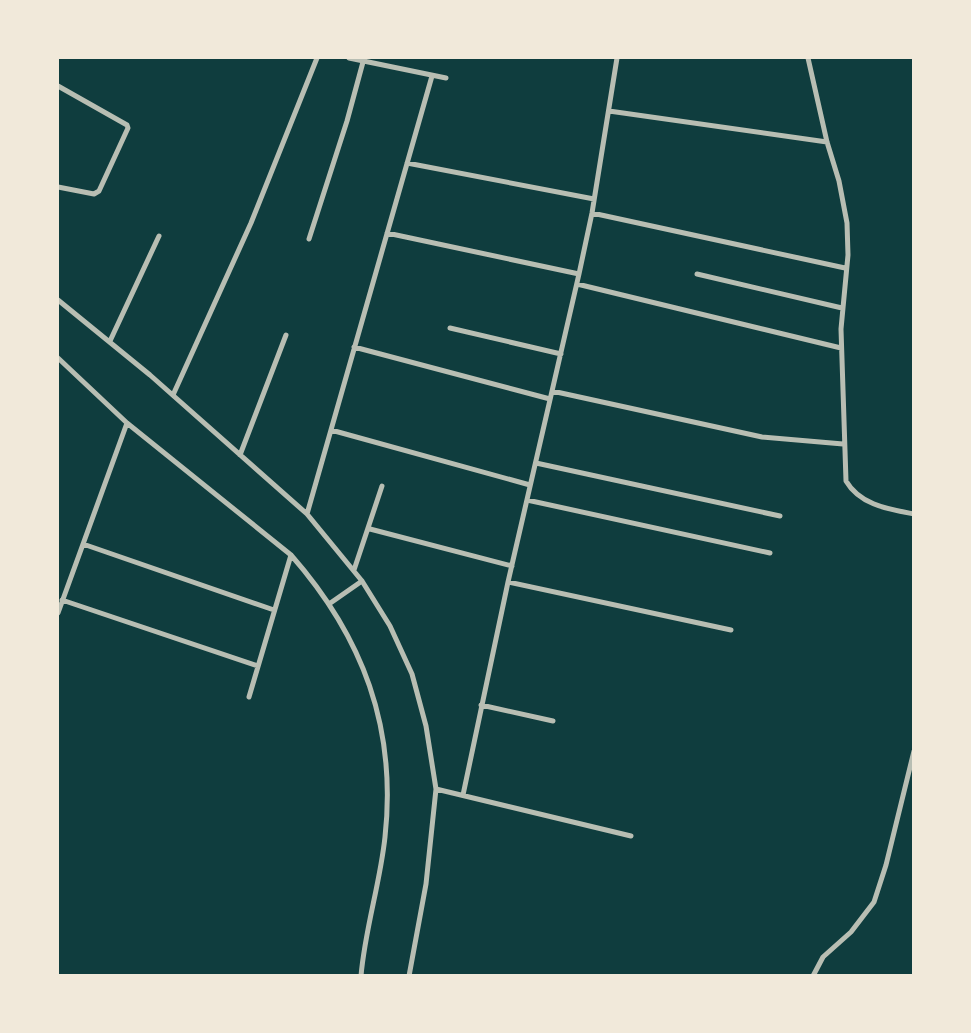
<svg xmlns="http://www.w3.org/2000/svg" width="971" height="1033" viewBox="0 0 971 1033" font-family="Roboto,sans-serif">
  <rect width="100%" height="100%" fill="#0f3d3e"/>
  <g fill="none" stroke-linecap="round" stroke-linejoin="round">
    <path stroke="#b8beb3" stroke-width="5" d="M 349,58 L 446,78
      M 808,58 L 827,142 L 839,181 L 847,223 L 848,255 L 841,329 L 846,481 C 860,505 888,509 914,514
      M 58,86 L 127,125 L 128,128 L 99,191 L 94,194 L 58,187
      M 609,111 L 827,142
      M 407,163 L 594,199
      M 592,213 L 845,268
      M 387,233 L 579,274
      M 309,239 L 347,121 L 363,62
      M 697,274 L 842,308
      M 577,284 L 841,348
      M 58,300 L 150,375 L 307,514 L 362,581 L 390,626 L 412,674 L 426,726 L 436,789 L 426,884 L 409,976
      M 450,328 L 561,354
      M 110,341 L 159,236
      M 354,347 L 550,399
      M 58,358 L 127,423 L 291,555 C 363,637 397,728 385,837 C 380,884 365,929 361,976
      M 552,391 L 762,437 L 843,444
      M 173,395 L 251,223 L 317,58
      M 331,430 L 530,485
      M 240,455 L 286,335
      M 536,463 L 780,516
      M 527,500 L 770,553
      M 307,514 L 432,76
      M 370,529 L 512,566
      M 83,544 L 274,610
      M 354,570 L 382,486
      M 508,582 L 731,630
      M 62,600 L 258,666
      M 329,604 L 362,581
      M 58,613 L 127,423
      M 249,697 L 291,555
      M 481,705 L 553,721
      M 436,789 L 631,836
      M 463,795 L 508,582 L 579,274 L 592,213 L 617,58
      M 813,976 L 823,957 L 851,932 L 874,902 L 886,865 L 914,751"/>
  </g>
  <rect width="971" height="1033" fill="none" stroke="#f1e9da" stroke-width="118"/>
</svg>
